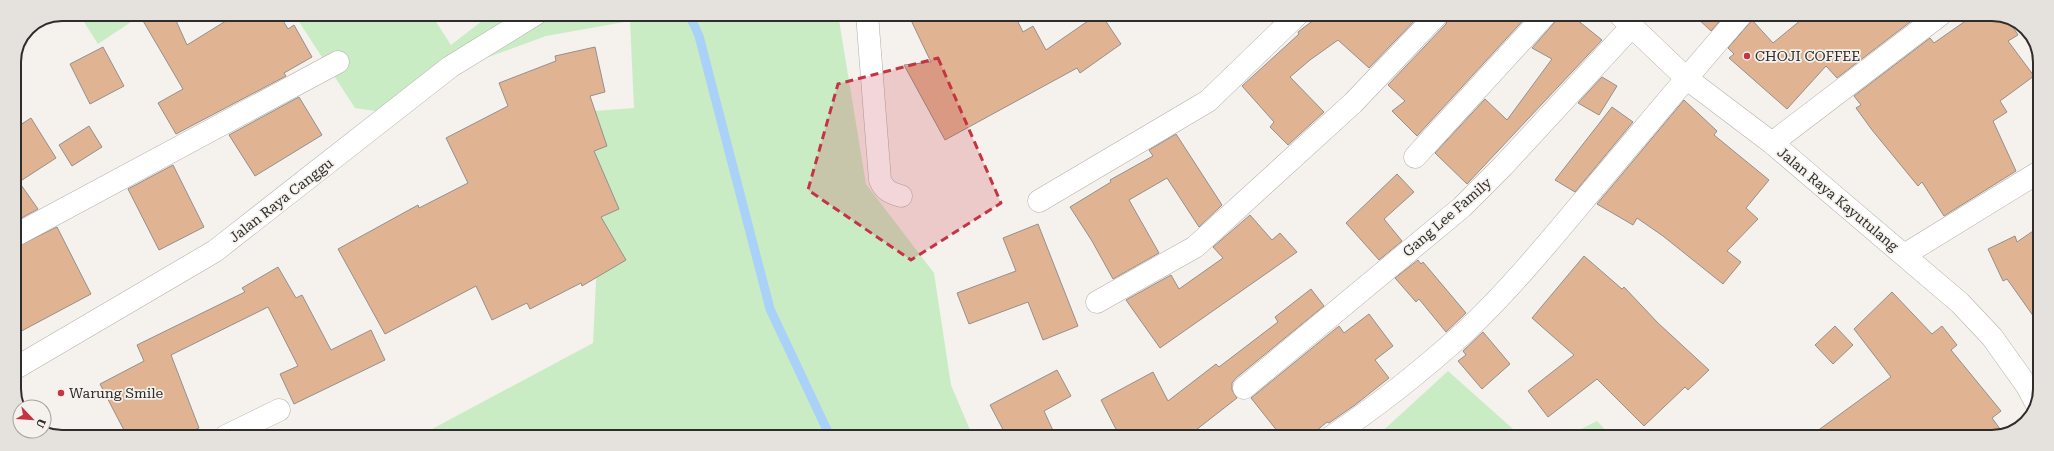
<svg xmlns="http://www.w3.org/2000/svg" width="2054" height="451" viewBox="0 0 2054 451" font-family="'Roboto Serif',serif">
  <rect width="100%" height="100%" fill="#f5f1ec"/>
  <path fill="#caecc5" d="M 79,14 L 143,14 L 98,44 Z
    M 294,14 L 431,14 L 451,45 L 491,14 L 838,14 L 866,184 L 934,273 L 951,385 L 973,437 L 419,436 L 593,343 L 599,220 L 569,113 L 634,108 L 630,21 L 546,36 L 467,65 L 395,114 L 355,108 Z
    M 1448,371 L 1522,437 L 1376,437 Z
    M 1597,421 L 1612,437 L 1565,437 Z"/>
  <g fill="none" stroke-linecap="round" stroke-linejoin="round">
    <path stroke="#aad1f7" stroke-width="9" d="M 689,14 L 699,36 L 770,309 L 827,430 L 828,436"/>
  </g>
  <path fill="#e0b393" stroke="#95908c" d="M 139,14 L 173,14 L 187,45 L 237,14 L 279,14 L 288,29 L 294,25 L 312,57 L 284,73 L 286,76 L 176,134 L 158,103 L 183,89 Z
    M 908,14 L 1014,14 L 1023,32 L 1033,26 L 1046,50 L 1098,14 L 1101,14 L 1121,44 L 1080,73 L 1077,68 L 945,140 L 904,65 L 931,62 Z
    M 1310,15 L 1420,15 L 1369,68 L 1338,40 L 1310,60 L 1290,77 L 1324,112 L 1288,145 L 1270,127 L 1274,122 L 1242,86 L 1299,34 L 1298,32 L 1315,19 Z
    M 1449,15 L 1528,15 L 1417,136 L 1392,111 L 1405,101 L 1388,85 L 1446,24 Z
    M 1557,15 L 1571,15 L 1602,40 L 1467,184 L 1435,153 L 1485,99 L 1507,120 L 1552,59 L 1532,48 L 1554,23 Z
    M 1694,15 L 1725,15 L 1711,31 Z
    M 1807,15 L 1911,15 L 1914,19 L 1837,78 L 1826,66 L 1787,109 L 1729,58 L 1734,54 L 1728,48 L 1752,20 L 1773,43 Z
    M 1974,15 L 2001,15 L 2007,18 L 2018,35 L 2008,41 L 2034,76 L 2000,101 L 2007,112 L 1993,121 L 2016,171 L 1944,216 L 1922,182 L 1918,186 L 1872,130 L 1856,108 L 1861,105 L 1854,96 L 1930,38 L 1934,43 Z
    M 103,47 L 124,86 L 90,104 L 70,64 Z
    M 595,47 L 605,92 L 590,96 L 607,146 L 594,151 L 619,209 L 601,217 L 626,260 L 582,286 L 581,283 L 530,309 L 527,303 L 492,320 L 476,286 L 385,334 L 338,249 L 418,205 L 419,208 L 468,183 L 446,138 L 508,106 L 499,83 L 556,61 L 555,56 Z
    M 1602,77 L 1617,86 L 1599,115 L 1578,103 Z
    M 299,97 L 322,135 L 255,176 L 229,135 Z
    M 1684,100 L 1717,131 L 1714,135 L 1769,180 L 1746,208 L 1758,219 L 1727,251 L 1741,262 L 1723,284 L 1663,236 L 1637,218 L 1633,225 L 1597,204 Z
    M 1612,107 L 1633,122 L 1575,192 L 1555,180 Z
    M 31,118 L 56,158 L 19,182 L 38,209 L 14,222 L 14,129 Z
    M 89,126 L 102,147 L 72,166 L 59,145 Z
    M 1176,134 L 1222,205 L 1199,227 L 1167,178 L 1129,200 L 1159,253 L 1113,279 L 1092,241 L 1070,207 L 1111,182 L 1110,180 L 1153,156 L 1149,150 Z
    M 173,165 L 204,227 L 159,250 L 128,189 Z
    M 1397,174 L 1414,192 L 1384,219 L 1402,241 L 1379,260 L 1346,223 Z
    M 1250,215 L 1272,240 L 1280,233 L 1297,252 L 1160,348 L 1126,300 L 1171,275 L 1179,289 L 1223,258 L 1213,247 Z
    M 1038,224 L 1078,326 L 1043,340 L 1028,302 L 969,324 L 957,293 L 1016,271 L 1003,238 Z
    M 57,227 L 91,294 L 14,335 L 14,248 Z
    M 2039,227 L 2039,324 L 2007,279 L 2003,281 L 1988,249 L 2015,236 L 2017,242 Z
    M 1584,256 L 1622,289 L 1624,287 L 1658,323 L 1709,370 L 1688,390 L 1685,387 L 1644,426 L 1597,379 L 1548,417 L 1528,391 L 1574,355 L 1532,318 Z
    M 1418,260 L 1421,264 L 1423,262 L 1466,313 L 1446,332 L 1419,299 L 1416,302 L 1395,278 Z
    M 278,267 L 296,298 L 302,295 L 331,350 L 371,330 L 385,360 L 294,404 L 280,374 L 298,366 L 268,307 L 171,355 L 199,428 L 182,436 L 127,436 L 100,384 L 144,361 L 137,345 L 245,292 L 242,288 Z
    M 1311,289 L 1324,306 L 1236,378 L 1232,383 L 1232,390 L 1237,398 L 1187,437 L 1120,437 L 1101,400 L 1153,372 L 1168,401 L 1216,364 L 1219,367 L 1278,322 L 1275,317 Z
    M 1892,292 L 1932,334 L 1942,326 L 1957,345 L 1951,350 L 2001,411 L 1992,418 L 2003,433 L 1992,437 L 1809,437 L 1891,377 L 1854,329 Z
    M 1369,314 L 1393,346 L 1375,360 L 1389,378 L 1355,405 L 1329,423 L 1327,422 L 1309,437 L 1282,437 L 1251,398 L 1339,326 L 1344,333 Z
    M 1835,326 L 1853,345 L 1833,364 L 1815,345 Z
    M 1483,332 L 1510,364 L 1482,389 L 1458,361 L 1466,355 L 1463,351 Z
    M 1057,370 L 1071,396 L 1044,411 L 1056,437 L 1007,437 L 990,405 Z"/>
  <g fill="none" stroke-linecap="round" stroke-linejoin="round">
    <defs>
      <path id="minor" d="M 867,14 L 880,180 C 884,190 890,193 901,196
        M 1620,15 L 1686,78 L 1772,143 L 1960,303 L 1992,337 L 2027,386 L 2036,403
        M 1772,143 L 1940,15
        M 1415,157 L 1545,15
        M 1039,201 L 1208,101 L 1297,15
        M 14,236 L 338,62
        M 1904,255 L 2039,172
        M 1097,302 L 1195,247 L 1353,103 L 1437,15
        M 1244,388 L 1462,207 L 1503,166 L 1633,25
        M 226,436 L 279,410
        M 1331,437 C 1379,405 1424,369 1467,330 C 1513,286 1553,237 1594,188 C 1643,130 1691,72 1741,15"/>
      <path id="major" d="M 14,369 L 215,251 L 450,67 L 536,14"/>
    </defs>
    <use href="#minor" stroke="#b4b0ab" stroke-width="23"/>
    <use href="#major" stroke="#b4b0ab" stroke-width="23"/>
    <use href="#minor" stroke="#fff" stroke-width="22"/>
    <use href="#major" stroke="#fff" stroke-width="22"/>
  </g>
  <path fill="#c43443" fill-opacity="0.2" stroke="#c43443" stroke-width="3" stroke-dasharray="8 5" stroke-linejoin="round" d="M 938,58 L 1001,203 L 911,260 L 808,190 L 838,84 Z"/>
  <g fill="#c43443" stroke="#f5f1ec" stroke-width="1.5">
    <circle cx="1747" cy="56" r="4"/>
    <circle cx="61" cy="393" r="4"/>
  </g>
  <g text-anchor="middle" stroke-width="3.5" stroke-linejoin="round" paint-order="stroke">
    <g font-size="14" fill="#2f2d2c" stroke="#f5f1ec" text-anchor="start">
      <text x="1755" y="61">CHOJI COFFEE</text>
      <text x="69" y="398">Warung Smile</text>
    </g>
    <g font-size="14" fill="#2f2d2c" stroke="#f5f1ec">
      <text transform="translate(1838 199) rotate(40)" y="5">Jalan Raya Kayutulang</text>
      <text transform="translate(281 200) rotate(-38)" y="5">Jalan Raya Canggu</text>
      <text transform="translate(1447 217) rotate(-41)" y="5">Gang Lee Family</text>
    </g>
  </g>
  <path d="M0 0H2054V451H0ZM62 21H1992A41 41 0 0 1 2033 62V389A41 41 0 0 1 1992 430H62A41 41 0 0 1 21 389V62A41 41 0 0 1 62 21Z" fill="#e5e1dd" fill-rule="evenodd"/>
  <path fill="none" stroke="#2f2d2c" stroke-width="2" d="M62 21H1992A41 41 0 0 1 2033 62V389A41 41 0 0 1 1992 430H62A41 41 0 0 1 21 389V62A41 41 0 0 1 62 21Z"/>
  <g transform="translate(32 419) rotate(115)"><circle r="19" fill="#f5f1ec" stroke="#a6a39f"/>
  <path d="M0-3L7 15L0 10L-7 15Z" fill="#c43443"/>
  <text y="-6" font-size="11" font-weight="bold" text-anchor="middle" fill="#2f2d2c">U</text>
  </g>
</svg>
